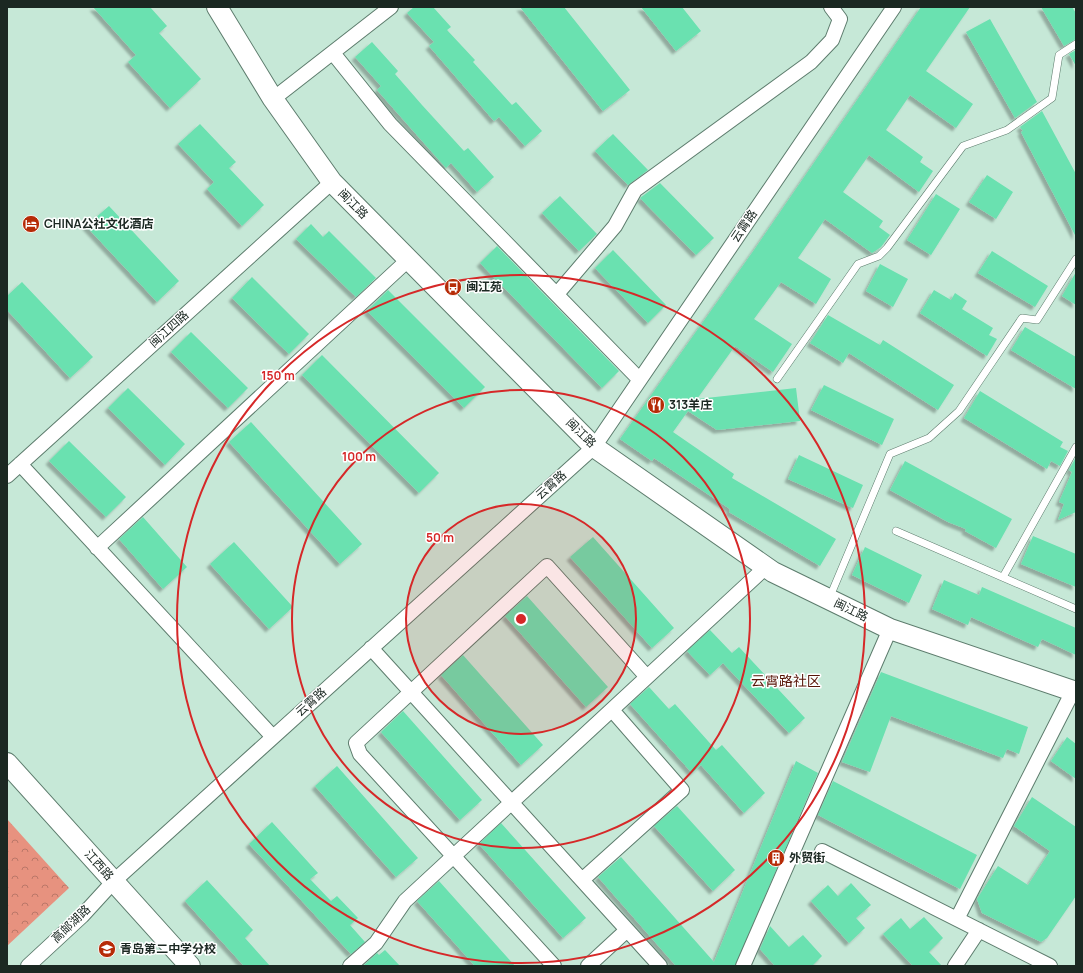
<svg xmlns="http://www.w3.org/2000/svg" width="1083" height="973" viewBox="0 0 1083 973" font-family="Manrope,'Noto Sans SC',sans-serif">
  <defs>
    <pattern id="forest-crowns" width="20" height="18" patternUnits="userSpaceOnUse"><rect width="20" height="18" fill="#e7927f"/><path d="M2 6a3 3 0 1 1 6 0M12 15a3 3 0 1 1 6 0" fill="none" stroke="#ba7768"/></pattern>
    <filter id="shadow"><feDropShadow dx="-3.5" dy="3.5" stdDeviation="1" flood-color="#0004"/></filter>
  </defs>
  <rect width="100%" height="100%" fill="#c6e8d7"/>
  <path fill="url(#forest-crowns)" d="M 7,819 L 69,888 L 7,946 Z"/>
  <path fill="#6ae1b0" filter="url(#shadow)" d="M 93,7 L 150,7 L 167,26 L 159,33 L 201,79 L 170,108 L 128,62 L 136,55 Z
    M 414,7 L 433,7 L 451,27 L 447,30 L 475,60 L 473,62 L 512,105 L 516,102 L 542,131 L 525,146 L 499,117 L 494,121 L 429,46 L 434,42 L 407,13 Z
    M 520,7 L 564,7 L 630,90 L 603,111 Z
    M 641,7 L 682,7 L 701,31 L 676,51 Z
    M 921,7 L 970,7 L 926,71 L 973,104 L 956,128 L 910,95 L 886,130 L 923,157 L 920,162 L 933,171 L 919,192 L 869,155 L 843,192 L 883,221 L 879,227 L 890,235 L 881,247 L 872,253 L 825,219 L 798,258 L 831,279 L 816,304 L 781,282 L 754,319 L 792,344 L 773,372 L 735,346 L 697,399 L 796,388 L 800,421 L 717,430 L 688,411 L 673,432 L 734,474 L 732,478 L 836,539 L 820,566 L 729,512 L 730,509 L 654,458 L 652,461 L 620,439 L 754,250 Z
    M 1041,7 L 1072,7 L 1076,13 L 1076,39 L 1064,46 Z
    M 990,19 L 1037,102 L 1015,118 L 966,32 Z
    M 372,42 L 398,71 L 395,74 L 422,105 L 464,151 L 468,148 L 494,177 L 477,192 L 451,163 L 446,168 L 377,90 L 381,86 L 355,57 Z
    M 1076,50 L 1076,66 L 1069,54 Z
    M 1042,111 L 1076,174 L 1076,237 L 1021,132 L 1023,131 L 1020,127 Z
    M 200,124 L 236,162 L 229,168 L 264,205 L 242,226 L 207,189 L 214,182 L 178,144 Z
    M 613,134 L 648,170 L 628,185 L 595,151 Z
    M 987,175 L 1013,192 L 996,219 L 969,202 Z
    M 660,183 L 714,238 L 696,255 L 640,198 Z
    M 936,194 L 960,209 L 931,255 L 907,240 Z
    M 560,196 L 597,234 L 579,251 L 542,213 Z
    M 109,206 L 179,281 L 157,302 L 86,226 Z
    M 311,224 L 323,237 L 329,231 L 376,278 L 356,297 L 296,239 Z
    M 497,246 L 619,371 L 602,388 L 480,263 Z
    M 613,250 L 666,305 L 648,323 L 595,268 Z
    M 992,251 L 1048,286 L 1035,307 L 978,273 Z
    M 880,264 L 908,279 L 893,307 L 866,291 Z
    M 1076,272 L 1076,305 L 1062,296 Z
    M 252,277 L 309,334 L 289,354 L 232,298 Z
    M 22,282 L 93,357 L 70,378 L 7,310 L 7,296 Z
    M 388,290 L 485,387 L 464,408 L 367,311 Z
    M 934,290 L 951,300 L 955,293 L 967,301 L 962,309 L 993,328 L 989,335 L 997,339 L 987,356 L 920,313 Z
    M 828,315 L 880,345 L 883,340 L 954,385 L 938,410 L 849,353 L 843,363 L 810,343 Z
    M 1025,327 L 1076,357 L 1076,389 L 1011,350 Z
    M 191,332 L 248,388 L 228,408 L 171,352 Z
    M 322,355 L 439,473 L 419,493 L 302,375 Z
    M 824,385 L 894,419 L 882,445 L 811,410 Z
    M 128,388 L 185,444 L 165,465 L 108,408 Z
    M 980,391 L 1063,442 L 1060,447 L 1068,451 L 1060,466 L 1051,461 L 1047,469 L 964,418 Z
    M 251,422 L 362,544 L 340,564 L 229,442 Z
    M 69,441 L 126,497 L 106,517 L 49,461 Z
    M 799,455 L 863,485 L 853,508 L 788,479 Z
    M 1076,457 L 1076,512 L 1058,520 L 1064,504 L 1059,502 L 1072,472 L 1069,470 Z
    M 905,461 L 1012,519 L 996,548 L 965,531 L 966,529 L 948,522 L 890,490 Z
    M 143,517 L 187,567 L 163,589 L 119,539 Z
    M 1033,536 L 1076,554 L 1076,587 L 1021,564 Z
    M 593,537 L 674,628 L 652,648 L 570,557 Z
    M 234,542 L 293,607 L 269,629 L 210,564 Z
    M 865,547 L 922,575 L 909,603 L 852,575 Z
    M 944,580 L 979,595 L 982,587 L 1076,628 L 1076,655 L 1042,639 L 1038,647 L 971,617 L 968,625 L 932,609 Z
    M 527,596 L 608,687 L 586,707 L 505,616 Z
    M 710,630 L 732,653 L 739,647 L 805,718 L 789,733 L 723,663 L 710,675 L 687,651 Z
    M 463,655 L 543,745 L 521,765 L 441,675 Z
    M 881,672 L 1028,727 L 1019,754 L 1007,749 L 1003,758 L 891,716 L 870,772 L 842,762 Z
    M 649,687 L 669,709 L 675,704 L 716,750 L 722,745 L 765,793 L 744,813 L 701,765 L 692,773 L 630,704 Z
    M 403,711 L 482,800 L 460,820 L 381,732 Z
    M 1067,737 L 1076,744 L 1076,779 L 1051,761 Z
    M 796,761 L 818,773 L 735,966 L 676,966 L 598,877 L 621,857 L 714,962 Z
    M 337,766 L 418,858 L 396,877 L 315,786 Z
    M 833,781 L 977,855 L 960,889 L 818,815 Z
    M 1032,797 L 1076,827 L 1076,896 L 1047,938 L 1041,942 L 982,913 L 977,899 L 998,866 L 1028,885 L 1050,851 L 1014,826 Z
    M 677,806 L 735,870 L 713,891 L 654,826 Z
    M 272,822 L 318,873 L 310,879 L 331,901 L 337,896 L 358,918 L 350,925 L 365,942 L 351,954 L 249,844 Z
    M 501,823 L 586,918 L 563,938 L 479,844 Z
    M 207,880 L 253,930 L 245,938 L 270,966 L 244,966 L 185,901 Z
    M 439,881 L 515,966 L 475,966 L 417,901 Z
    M 851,883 L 871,905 L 856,918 L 865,928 L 849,943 L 811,901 L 828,885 L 838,896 Z
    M 924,917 L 943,938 L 929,952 L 942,966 L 913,966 L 883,934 L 901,918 L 910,929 Z
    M 770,926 L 789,947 L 803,935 L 822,956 L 812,966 L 775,966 L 760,949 Z
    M 385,950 L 400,966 L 363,966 L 377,953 L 379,955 Z"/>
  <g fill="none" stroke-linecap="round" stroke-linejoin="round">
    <defs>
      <path id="lane" d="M 777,379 L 858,264 L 879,256 L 887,248 L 963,146 L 1007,130 L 1052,98 L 1059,55 L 1076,44
        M 896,531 L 1076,609
        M 1003,577 L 1076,447
        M 829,599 L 890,454 L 929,438 L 959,411 L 1022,318 L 1037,320 L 1076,259"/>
      <path id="street" d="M 333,53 L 390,124 L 639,379
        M 273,99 L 391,7
        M 557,294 L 615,226 L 635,190 L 811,62 L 832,40 L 840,19 L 831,7
        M 20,464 L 273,737
        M 7,476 L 332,182
        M 97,548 L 408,260
        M 371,648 L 660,966
        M 822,851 L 1050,966
        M 582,880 L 682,790 L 612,710
        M 957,919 L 1073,691
        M 28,966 L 82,916 L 114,881 L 594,447 L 894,7
        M 350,966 L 376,943 L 405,901 L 766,567
        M 554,966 L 360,754 L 356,743 L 547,566 L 647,677
        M 588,966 L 627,930
        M 743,966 L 890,629
        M 955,966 L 979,930"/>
      <path id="secondary" d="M 217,7 L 273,99 L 332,182 L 594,447 L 773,572 L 890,629 L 1076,692
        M 7,763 L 190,966"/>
    </defs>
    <use href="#lane" stroke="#5d7c6d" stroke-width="8"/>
    <use href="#street" stroke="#5d7c6d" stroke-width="16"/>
    <use href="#secondary" stroke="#5d7c6d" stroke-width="22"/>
    <use href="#lane" stroke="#fff" stroke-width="7"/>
    <use href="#street" stroke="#fff" stroke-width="14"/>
    <use href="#secondary" stroke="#fff" stroke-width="20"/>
  </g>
  <circle cx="521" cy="619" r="115" fill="#d62828" fill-opacity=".12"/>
  <g fill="none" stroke="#d62828" stroke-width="2">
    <circle cx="521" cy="619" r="115"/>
    <circle cx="521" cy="619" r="229"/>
    <circle cx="521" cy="619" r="344"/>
  </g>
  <defs>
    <symbol id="hotel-disc" viewBox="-11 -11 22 22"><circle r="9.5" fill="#b62b07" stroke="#fff"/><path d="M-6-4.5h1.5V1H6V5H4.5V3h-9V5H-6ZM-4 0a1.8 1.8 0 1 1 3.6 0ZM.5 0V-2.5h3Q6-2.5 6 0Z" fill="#fff"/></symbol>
    <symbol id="bus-disc" viewBox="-11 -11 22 22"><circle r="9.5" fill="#b62b07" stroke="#fff"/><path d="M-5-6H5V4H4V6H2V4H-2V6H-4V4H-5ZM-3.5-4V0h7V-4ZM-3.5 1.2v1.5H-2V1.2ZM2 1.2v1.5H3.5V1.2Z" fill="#fff"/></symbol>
    <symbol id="restaurant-disc" viewBox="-11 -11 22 22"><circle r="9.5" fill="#b62b07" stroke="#fff"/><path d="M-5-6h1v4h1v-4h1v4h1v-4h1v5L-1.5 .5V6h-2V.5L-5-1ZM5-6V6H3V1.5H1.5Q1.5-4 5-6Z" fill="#fff"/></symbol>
    <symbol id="building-disc" viewBox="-11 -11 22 22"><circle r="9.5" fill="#b62b07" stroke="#fff"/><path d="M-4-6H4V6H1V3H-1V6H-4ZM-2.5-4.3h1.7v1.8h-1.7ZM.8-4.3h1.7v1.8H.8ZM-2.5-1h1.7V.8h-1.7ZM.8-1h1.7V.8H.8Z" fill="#fff"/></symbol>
    <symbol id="school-disc" viewBox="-11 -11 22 22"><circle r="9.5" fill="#b62b07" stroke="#fff"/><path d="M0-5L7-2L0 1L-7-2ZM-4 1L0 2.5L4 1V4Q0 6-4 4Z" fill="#fff"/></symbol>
  </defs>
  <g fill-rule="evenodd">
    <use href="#hotel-disc" x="21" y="214" width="20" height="20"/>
    <use href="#bus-disc" x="443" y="277" width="20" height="20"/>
    <use href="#restaurant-disc" x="646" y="395" width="20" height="20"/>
    <use href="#building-disc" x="766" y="848" width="20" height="20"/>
    <use href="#school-disc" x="97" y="939" width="20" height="20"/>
  </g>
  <g text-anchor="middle" stroke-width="3" stroke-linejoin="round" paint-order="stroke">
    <g font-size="12" fill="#1b2822" stroke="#fff">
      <text transform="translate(353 204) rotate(45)" y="4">闽江路</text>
      <text transform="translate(744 226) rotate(-56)" y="4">云霄路</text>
      <text transform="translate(169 329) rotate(-42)" y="4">闽江四路</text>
      <text transform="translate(581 433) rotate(44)" y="4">闽江路</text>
      <text transform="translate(551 485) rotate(-42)" y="4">云霄路</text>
      <text transform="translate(851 610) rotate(26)" y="4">闽江路</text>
      <text transform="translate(311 702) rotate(-42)" y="4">云霄路</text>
      <text transform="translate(99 865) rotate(48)" y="4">江西路</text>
      <text transform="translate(71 924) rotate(-44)" y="4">高邮湖路</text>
    </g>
    <g font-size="12" font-weight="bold" fill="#1b2822" stroke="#fff" text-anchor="start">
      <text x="44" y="228">CHINA公社文化酒店</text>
      <text x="466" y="291">闽江苑</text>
      <text x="669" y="409">313羊庄</text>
      <text x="789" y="862">外贸街</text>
      <text x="120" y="953">青岛第二中学分校</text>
    </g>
    <g font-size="14" fill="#561406" stroke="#fff">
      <text x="786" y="686">云霄路社区</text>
    </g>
  </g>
  <circle cx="521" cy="619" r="6" fill="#d62828" stroke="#fff" stroke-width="2"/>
  <g font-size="12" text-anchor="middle" font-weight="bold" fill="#d62828" stroke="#fff" stroke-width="3" stroke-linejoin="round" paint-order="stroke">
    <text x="278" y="380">150 m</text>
    <text x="359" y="461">100 m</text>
    <text x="440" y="542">50 m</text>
  </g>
  <rect width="1083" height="973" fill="none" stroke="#1b2822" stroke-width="16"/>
</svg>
